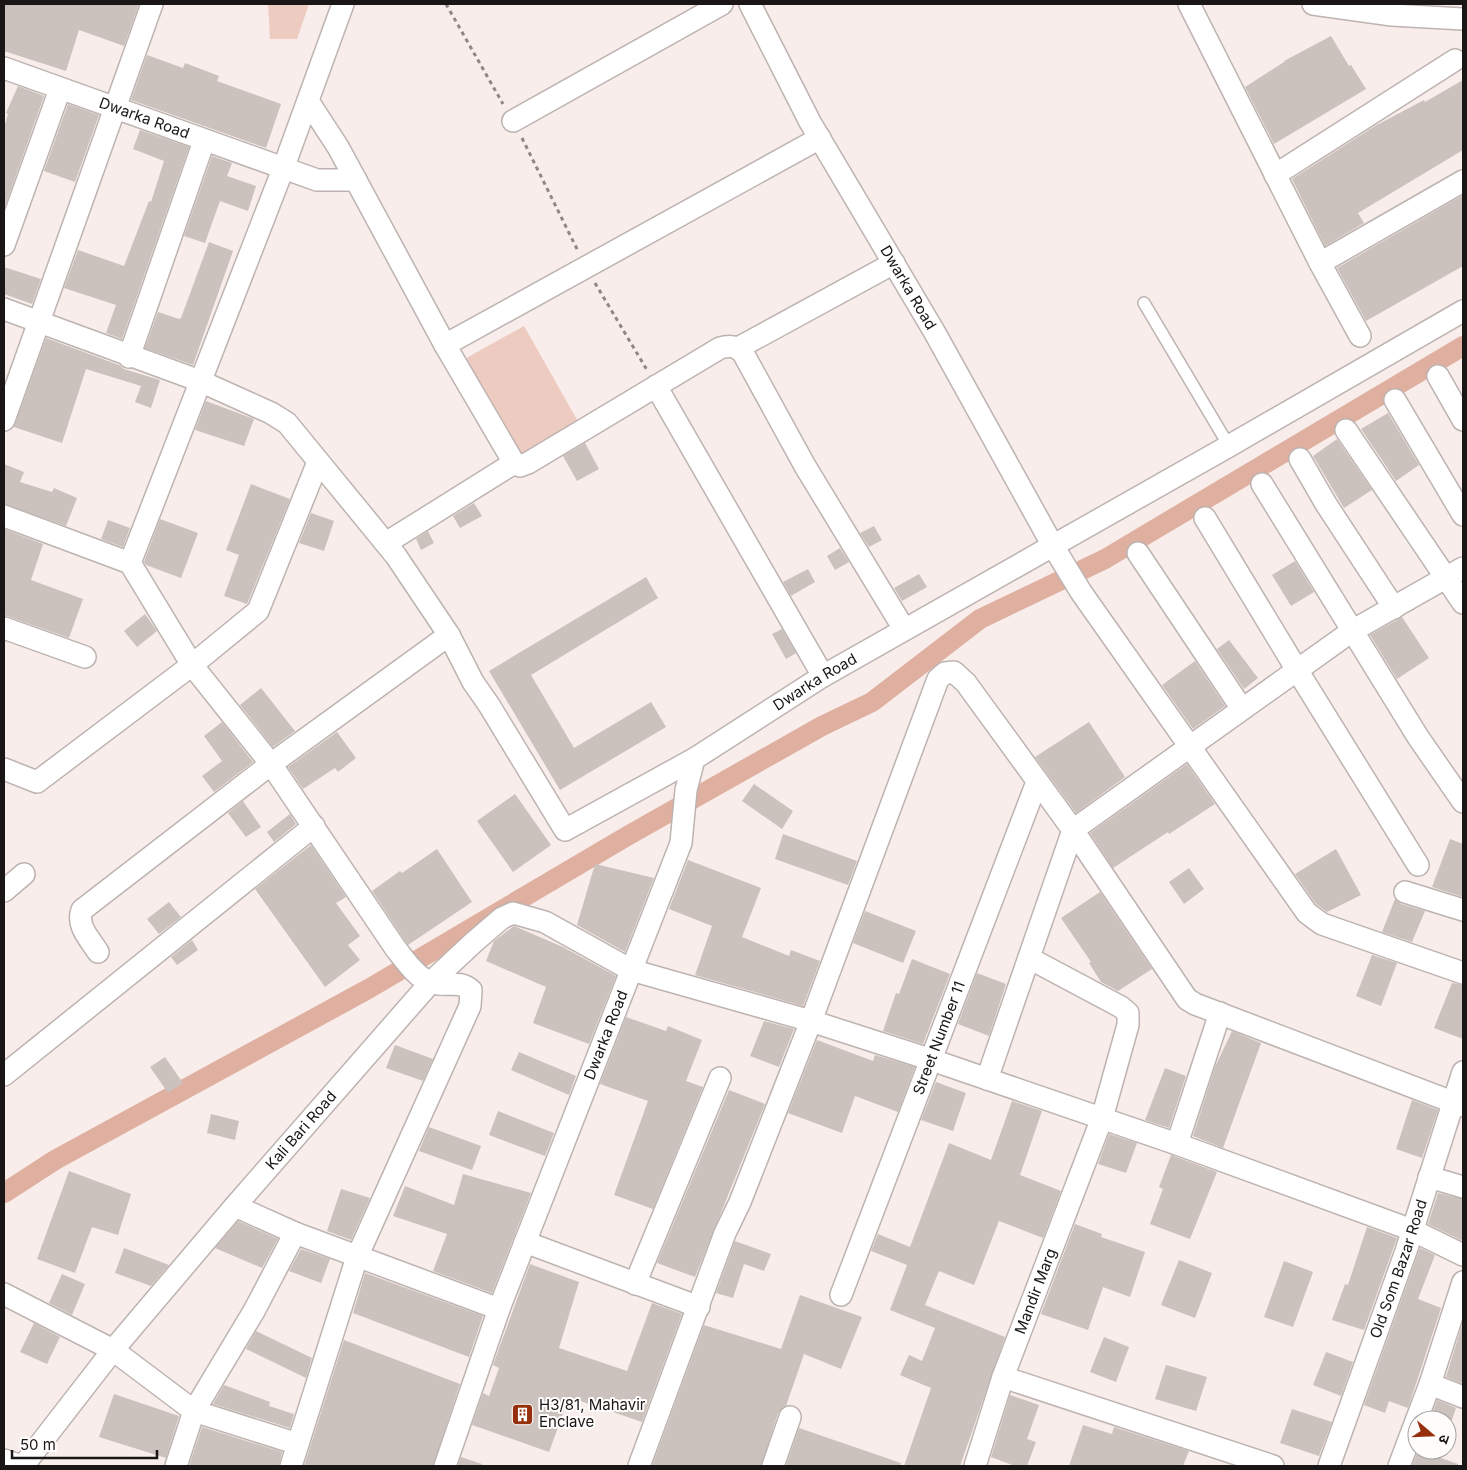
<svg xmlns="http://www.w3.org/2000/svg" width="1467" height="1470" viewBox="0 0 1467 1470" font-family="Inter,'Noto Sans Devanagari',sans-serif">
  <rect width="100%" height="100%" fill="#f8edea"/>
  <path fill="#edcbc1" d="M 268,4 L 309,4 L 297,39 L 270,39 Z
    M 524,326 L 580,425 L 520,460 L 461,361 Z"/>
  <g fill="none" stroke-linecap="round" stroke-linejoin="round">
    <path stroke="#dfafa0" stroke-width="20" d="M 4,1193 L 55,1160 L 370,988 L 629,835 L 822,726 L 872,702 L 980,619 L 1105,559 L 1463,346"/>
  </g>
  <path fill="#cbc1bd" d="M 4,4 L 139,4 L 124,46 L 79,30 L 66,71 L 4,51 Z
    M 1331,36 L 1349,66 L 1351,65 L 1366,89 L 1274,144 L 1245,87 L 1284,62 L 1284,61 Z
    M 147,55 L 183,68 L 185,63 L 219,76 L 217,81 L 281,104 L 266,148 L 131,100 Z
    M 1463,80 L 1463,150 L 1358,213 L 1364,223 L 1325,246 L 1292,179 L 1375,126 L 1424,100 L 1425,102 Z
    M 18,86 L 44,96 L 4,209 L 4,128 L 8,114 L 6,113 Z
    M 68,104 L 99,115 L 75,182 L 44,171 Z
    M 140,130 L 189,147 L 122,339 L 106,333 L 116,305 L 64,288 L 78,250 L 124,266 L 149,201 L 151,202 L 164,161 L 133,149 Z
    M 212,156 L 232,163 L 227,176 L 256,186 L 248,211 L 220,201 L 205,243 L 184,236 Z
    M 1463,195 L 1463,266 L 1366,321 L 1337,268 Z
    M 209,242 L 233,251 L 193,365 L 145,348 L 158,312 L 179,319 L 181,318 Z
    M 4,267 L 41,279 L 32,304 L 4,294 Z
    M 46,338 L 119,365 L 124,369 L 160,380 L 151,408 L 135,402 L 141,386 L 86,369 L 62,443 L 14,427 Z
    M 206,401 L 254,419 L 244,446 L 195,430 Z
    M 1388,413 L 1419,465 L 1396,481 L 1361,429 Z
    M 1337,439 L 1372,490 L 1344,508 L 1313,456 Z
    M 585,443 L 599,469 L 577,481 L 563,456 Z
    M 4,464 L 24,472 L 20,482 L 52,492 L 54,488 L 77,498 L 66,526 L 4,504 Z
    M 251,484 L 290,499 L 247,604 L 224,596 L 239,555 L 226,550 Z
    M 474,503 L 482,516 L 460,528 L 453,516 Z
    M 311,513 L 334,521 L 324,551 L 299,543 Z
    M 160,519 L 198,533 L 181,578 L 146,565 L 144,562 Z
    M 108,520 L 130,528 L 123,547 L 101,539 Z
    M 874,526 L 882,540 L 869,547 L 860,533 Z
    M 4,529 L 43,544 L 31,580 L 83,599 L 69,638 L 4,615 Z
    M 428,531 L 434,543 L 421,550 L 416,539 Z
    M 840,548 L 849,562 L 835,570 L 827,556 Z
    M 1295,561 L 1314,592 L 1291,606 L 1272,575 Z
    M 808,569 L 815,582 L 791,596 L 783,582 Z
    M 919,574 L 927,587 L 902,601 L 894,588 Z
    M 646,577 L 658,598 L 531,675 L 574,748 L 651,702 L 666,727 L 560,790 L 489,671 Z
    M 145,614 L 157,631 L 137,647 L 124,631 Z
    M 1402,617 L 1429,658 L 1397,679 L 1370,635 Z
    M 782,629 L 796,653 L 786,659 L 772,634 Z
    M 1229,640 L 1258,678 L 1244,689 L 1217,649 Z
    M 1195,661 L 1225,706 L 1193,729 L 1162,685 Z
    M 261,688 L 295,731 L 273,747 L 240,705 Z
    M 222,722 L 253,762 L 214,792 L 202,776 L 222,761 L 204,736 Z
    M 1089,722 L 1125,777 L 1076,813 L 1035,757 Z
    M 337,732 L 356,758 L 338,772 L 335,768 L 303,789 L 288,767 Z
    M 1187,764 L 1215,804 L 1169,834 L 1168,832 L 1113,868 L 1090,833 Z
    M 754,784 L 793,811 L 782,829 L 742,801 Z
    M 515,794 L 551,845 L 513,872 L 477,821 Z
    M 243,801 L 261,827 L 246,837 L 228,813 Z
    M 290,814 L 296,824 L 274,842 L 267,832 Z
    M 783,834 L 857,861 L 848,885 L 775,859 Z
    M 1450,839 L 1463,844 L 1463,897 L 1432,887 Z
    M 311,845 L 346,897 L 336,903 L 360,936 L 348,945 L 360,960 L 325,987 L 255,889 Z
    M 437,849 L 472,902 L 408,945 L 372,891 L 400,871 L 402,873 Z
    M 1336,849 L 1361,895 L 1327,912 L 1316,904 L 1295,874 Z
    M 688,860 L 761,888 L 742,937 L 789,956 L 791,950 L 820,961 L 803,1006 L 695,975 L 712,926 L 669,909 Z
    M 595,864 L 654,878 L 625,952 L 577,925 Z
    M 1189,868 L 1204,889 L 1184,904 L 1169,882 Z
    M 1100,892 L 1152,969 L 1118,991 L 1101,982 L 1089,963 L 1091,962 L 1061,918 Z
    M 1395,899 L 1401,904 L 1425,911 L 1412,942 L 1382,932 Z
    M 169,902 L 181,917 L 159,934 L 147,919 Z
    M 865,911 L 916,931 L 903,963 L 853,943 Z
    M 514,926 L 563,947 L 616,976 L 589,1044 L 533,1023 L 546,987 L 486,961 L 494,941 Z
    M 192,940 L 198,950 L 177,965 L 171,957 Z
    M 1372,955 L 1397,963 L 1381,1006 L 1356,996 Z
    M 912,959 L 950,974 L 923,1044 L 883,1031 L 896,993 L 899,994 Z
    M 977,973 L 1006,984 L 989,1036 L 958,1024 Z
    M 1452,983 L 1463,985 L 1463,1039 L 1434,1028 Z
    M 626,1017 L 666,1031 L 668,1026 L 702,1040 L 686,1081 L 703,1087 L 653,1209 L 614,1195 L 648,1101 L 600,1084 Z
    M 764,1021 L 794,1029 L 779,1067 L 750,1056 Z
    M 1232,1031 L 1261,1043 L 1223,1148 L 1193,1136 L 1215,1067 Z
    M 817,1040 L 873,1061 L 875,1055 L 915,1067 L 898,1112 L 855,1096 L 842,1133 L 788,1113 Z
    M 395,1045 L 433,1059 L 423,1081 L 386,1068 Z
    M 519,1052 L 576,1076 L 569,1095 L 511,1070 Z
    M 165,1057 L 183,1083 L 168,1093 L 150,1067 Z
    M 1165,1068 L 1186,1076 L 1169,1128 L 1145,1120 Z
    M 936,1082 L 966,1093 L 953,1131 L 921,1120 Z
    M 729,1090 L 765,1104 L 695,1277 L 657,1263 Z
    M 1412,1100 L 1438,1110 L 1422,1158 L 1396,1149 Z
    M 1012,1101 L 1042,1111 L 1020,1175 L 1061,1191 L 1043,1238 L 999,1221 L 974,1285 L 939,1271 L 925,1305 L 1005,1337 L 960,1466 L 904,1466 L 931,1388 L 900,1375 L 909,1355 L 922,1361 L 935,1328 L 890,1310 L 907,1265 L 871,1251 L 878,1234 L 910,1247 L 949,1143 L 991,1160 Z
    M 498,1111 L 554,1133 L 545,1156 L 489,1135 Z
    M 211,1114 L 239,1121 L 235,1140 L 207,1133 Z
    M 429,1127 L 481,1146 L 472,1170 L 419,1151 Z
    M 1109,1134 L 1137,1143 L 1126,1173 L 1098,1164 Z
    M 1171,1155 L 1217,1172 L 1190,1239 L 1150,1224 L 1163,1189 L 1159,1187 Z
    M 69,1171 L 131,1194 L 118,1235 L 92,1227 L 75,1273 L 37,1259 Z
    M 463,1174 L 531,1193 L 492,1293 L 433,1271 L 447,1234 L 393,1216 L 405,1186 L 454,1205 Z
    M 341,1189 L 370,1198 L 351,1240 L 327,1231 Z
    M 1438,1193 L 1463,1199 L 1463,1241 L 1428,1224 Z
    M 238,1221 L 278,1239 L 262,1268 L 215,1248 Z
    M 1075,1224 L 1102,1234 L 1101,1237 L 1145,1252 L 1130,1297 L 1103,1287 L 1088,1330 L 1041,1314 Z
    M 1367,1227 L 1397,1238 L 1364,1330 L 1332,1320 L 1345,1284 L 1348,1285 Z
    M 735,1241 L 771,1254 L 764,1271 L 744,1264 L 733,1298 L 716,1293 Z
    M 124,1248 L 169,1265 L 151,1286 L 115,1273 Z
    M 1420,1248 L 1435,1255 L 1418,1299 L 1441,1308 L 1408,1408 L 1389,1401 L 1385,1413 L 1364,1405 Z
    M 301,1249 L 330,1259 L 321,1283 L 289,1271 Z
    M 1179,1260 L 1212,1273 L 1195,1318 L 1161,1305 Z
    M 1284,1261 L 1313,1272 L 1293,1327 L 1264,1317 Z
    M 530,1264 L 579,1282 L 559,1348 L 627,1371 L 652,1303 L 682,1314 L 642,1422 L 569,1397 L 549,1452 L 472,1425 L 483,1393 L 489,1396 L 499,1368 L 493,1365 Z
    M 365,1273 L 483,1316 L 469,1357 L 353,1313 Z
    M 62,1274 L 85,1284 L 72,1315 L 49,1303 Z
    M 800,1295 L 862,1317 L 841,1369 L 804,1354 L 786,1406 L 778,1413 L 761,1466 L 652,1466 L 704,1325 L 781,1349 Z
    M 1463,1322 L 1463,1384 L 1446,1377 Z
    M 34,1323 L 60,1337 L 47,1364 L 20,1352 Z
    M 256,1331 L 312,1358 L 306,1378 L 246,1349 Z
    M 1104,1337 L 1129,1347 L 1116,1382 L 1090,1372 Z
    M 344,1340 L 460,1384 L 433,1466 L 304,1466 Z
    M 1326,1352 L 1353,1362 L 1341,1396 L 1313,1385 Z
    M 1166,1365 L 1207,1377 L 1196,1411 L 1155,1399 Z
    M 224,1385 L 270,1402 L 269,1406 L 294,1414 L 290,1428 L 213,1404 Z
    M 114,1394 L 179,1416 L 166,1458 L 99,1437 Z
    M 1010,1395 L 1039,1405 L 1027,1439 L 1036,1442 L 1027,1466 L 1015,1466 L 991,1457 Z
    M 1437,1400 L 1456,1408 L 1452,1420 L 1430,1420 Z
    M 1292,1409 L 1332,1422 L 1319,1456 L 1280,1443 Z
    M 1083,1425 L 1112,1434 L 1114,1427 L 1189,1451 L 1183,1466 L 1069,1466 Z
    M 202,1427 L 282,1452 L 279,1466 L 189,1466 Z
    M 799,1428 L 901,1463 L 900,1466 L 786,1466 Z
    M 1418,1450 L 1458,1464 L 1458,1466 L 1412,1466 Z
    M 461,1457 L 482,1464 L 482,1466 L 458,1466 Z"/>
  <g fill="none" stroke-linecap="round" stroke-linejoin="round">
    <defs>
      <path id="service" d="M 1144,303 L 1229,446"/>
      <g id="minor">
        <path id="s1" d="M 750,4 L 810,122 L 935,333 L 1053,546 L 1081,592 L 1307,913 L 1322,924 L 1463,973"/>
        <path d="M 1189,4 L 1320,263 L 1360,336"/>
        <path d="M 1313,4 L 1392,15 L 1463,19"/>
        <path id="s2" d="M 4,68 L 317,180 L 356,180"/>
        <path d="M 308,101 L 338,147 L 445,345 L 514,463 L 520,466 L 528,463 L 720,348 C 730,345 736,346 743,353 L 805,466 L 904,629"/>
        <path d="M 513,121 L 722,4"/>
        <path d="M 1275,175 L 1455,60"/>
        <path d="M 4,245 L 60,89"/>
        <path d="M 1320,263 L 1463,181"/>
        <path d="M 4,309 L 200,381 L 271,413 L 287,423 L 396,556 L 449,635 L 473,682 L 489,705 L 565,830 L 694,759"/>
        <path d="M 445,345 L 820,138"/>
        <path d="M 738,348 L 894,263"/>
        <path d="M 129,357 L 204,141"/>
        <path d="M 1438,376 L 1463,420"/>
        <path d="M 656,386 L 823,676"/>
        <path d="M 1395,400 L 1463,515"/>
        <path d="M 4,420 L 152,4"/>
        <path d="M 1346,430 L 1463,603"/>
        <path d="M 1300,459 L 1326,504 L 1394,608"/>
        <path d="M 1262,484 L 1418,737 L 1463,802"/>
        <path d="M 4,516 L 130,563 L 283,169 L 343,4"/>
        <path d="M 1205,518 L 1297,670 L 1418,865"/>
        <path d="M 386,543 L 514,463"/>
        <path d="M 1138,553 L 1242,709"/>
        <path d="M 130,563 L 192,665 L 271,764 L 396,949 C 405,960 416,977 430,982 C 444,988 458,979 471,990 L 470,1006 L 357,1257 L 291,1466"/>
        <path d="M 4,628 L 85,657"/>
        <path d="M 4,769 L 37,782 L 192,665 L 258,611 L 318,462"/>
        <path d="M 4,891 L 24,874"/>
        <path d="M 1405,892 L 1463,910"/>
        <path d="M 98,952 C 90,939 76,926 82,910 L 271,764 L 449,635"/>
        <path d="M 4,1075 L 314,826"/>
        <path d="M 987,1079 L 1073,830 L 1187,999 L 1195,1004 L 1463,1106"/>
        <path d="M 1177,1144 L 1220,1013"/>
        <path d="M 1429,1177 L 1463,1187"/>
        <path d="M 235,1206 L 295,1233 L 499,1309"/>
        <path d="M 525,1242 L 699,1307"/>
        <path d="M 635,1284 L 720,1078"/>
        <path d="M 4,1294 L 113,1350 L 194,1411 L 298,1444"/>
        <path id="s3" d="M 841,1295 L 1037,782"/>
        <path d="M 1003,1377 L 1273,1466"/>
        <path d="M 1430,1384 L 1463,1397"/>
        <path d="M 4,1460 L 21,1466"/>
        <path id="s4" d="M 23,1466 L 113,1350 L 235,1206 L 430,983 L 474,942 L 502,918 L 513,913 L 545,922 L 631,970 L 811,1021 L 929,1059 L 1177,1144 L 1412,1230 L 1463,1255"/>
        <path d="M 176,1466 L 194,1411 L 254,1311 L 295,1233"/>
        <path id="s5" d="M 445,1466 L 499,1309 L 681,843 L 686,790 L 694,759 L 823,676 L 1229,446 L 1463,311"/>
        <path d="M 639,1466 L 725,1233 L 740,1202 L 811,1021 L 938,679 L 945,673 L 954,672 L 966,683 L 1073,830 L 1352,631 L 1463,568"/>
        <path d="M 773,1466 L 790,1417"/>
        <path id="s6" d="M 975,1466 L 1003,1377 L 1102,1118 L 1128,1025 L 1128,1013 L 1121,1007 L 1029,958"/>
        <path id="s7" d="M 1329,1466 L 1406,1251 L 1463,1072"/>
        <path d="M 1399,1466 L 1430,1384 L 1463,1282"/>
      </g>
    </defs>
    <use href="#service" stroke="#bdb3b0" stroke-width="14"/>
    <use href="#minor" stroke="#bdb3b0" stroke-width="24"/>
    <path stroke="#8e8785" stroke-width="3" stroke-dasharray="4 4" stroke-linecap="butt" d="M 446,4 L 503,104
      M 522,138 L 578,251
      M 595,283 L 647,370"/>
    <use href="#service" stroke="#fff" stroke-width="11"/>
    <use href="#minor" stroke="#fff" stroke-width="21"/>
  </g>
  <defs>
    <symbol id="building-square" viewBox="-11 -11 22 22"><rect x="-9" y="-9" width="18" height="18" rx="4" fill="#96300c" stroke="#fffdfc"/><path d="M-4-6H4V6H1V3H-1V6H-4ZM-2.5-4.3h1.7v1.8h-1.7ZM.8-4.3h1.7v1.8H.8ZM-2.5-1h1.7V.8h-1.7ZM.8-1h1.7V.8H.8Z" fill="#fff"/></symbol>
  </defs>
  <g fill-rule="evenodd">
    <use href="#building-square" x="510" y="1402" width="25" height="25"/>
  </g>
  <g text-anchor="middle" stroke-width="4" stroke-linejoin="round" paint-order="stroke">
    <g font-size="15" fill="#191615" stroke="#fffdfc">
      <text dy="5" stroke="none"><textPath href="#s2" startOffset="149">Dwarka Road</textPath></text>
      <text dy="5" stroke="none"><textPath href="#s1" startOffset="325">Dwarka Road</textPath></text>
      <text dy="5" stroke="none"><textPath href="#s5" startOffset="895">Dwarka Road</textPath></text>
      <text dy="5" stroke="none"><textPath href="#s5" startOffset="460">Dwarka Road</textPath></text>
      <text dy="5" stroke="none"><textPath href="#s3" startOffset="275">Street Number 11</textPath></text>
      <text dy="5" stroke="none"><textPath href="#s4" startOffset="436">Kali Bari Road</textPath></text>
      <text dy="5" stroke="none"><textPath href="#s7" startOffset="209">Old Som Bazar Road</textPath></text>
      <text dy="5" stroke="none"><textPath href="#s6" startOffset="185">Mandir Marg</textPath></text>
    </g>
    <g font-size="15" fill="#191615" stroke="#fffdfc" text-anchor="start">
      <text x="539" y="1410">H3/81, Mahavir<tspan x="539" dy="17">Enclave</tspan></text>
    </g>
  </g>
  <rect width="1467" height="1470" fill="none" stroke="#191615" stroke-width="10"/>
  <g transform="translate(1432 1435) rotate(109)"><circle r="24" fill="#fffdfc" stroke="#a3a1a0"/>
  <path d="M0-4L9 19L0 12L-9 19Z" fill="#96300c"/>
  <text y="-8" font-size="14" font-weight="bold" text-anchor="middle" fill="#191615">उ</text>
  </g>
  <path d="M12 1450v8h145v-8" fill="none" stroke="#191615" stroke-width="2.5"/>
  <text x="20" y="1450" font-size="15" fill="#191615" stroke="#fffdfc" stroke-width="4" paint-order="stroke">50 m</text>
</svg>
